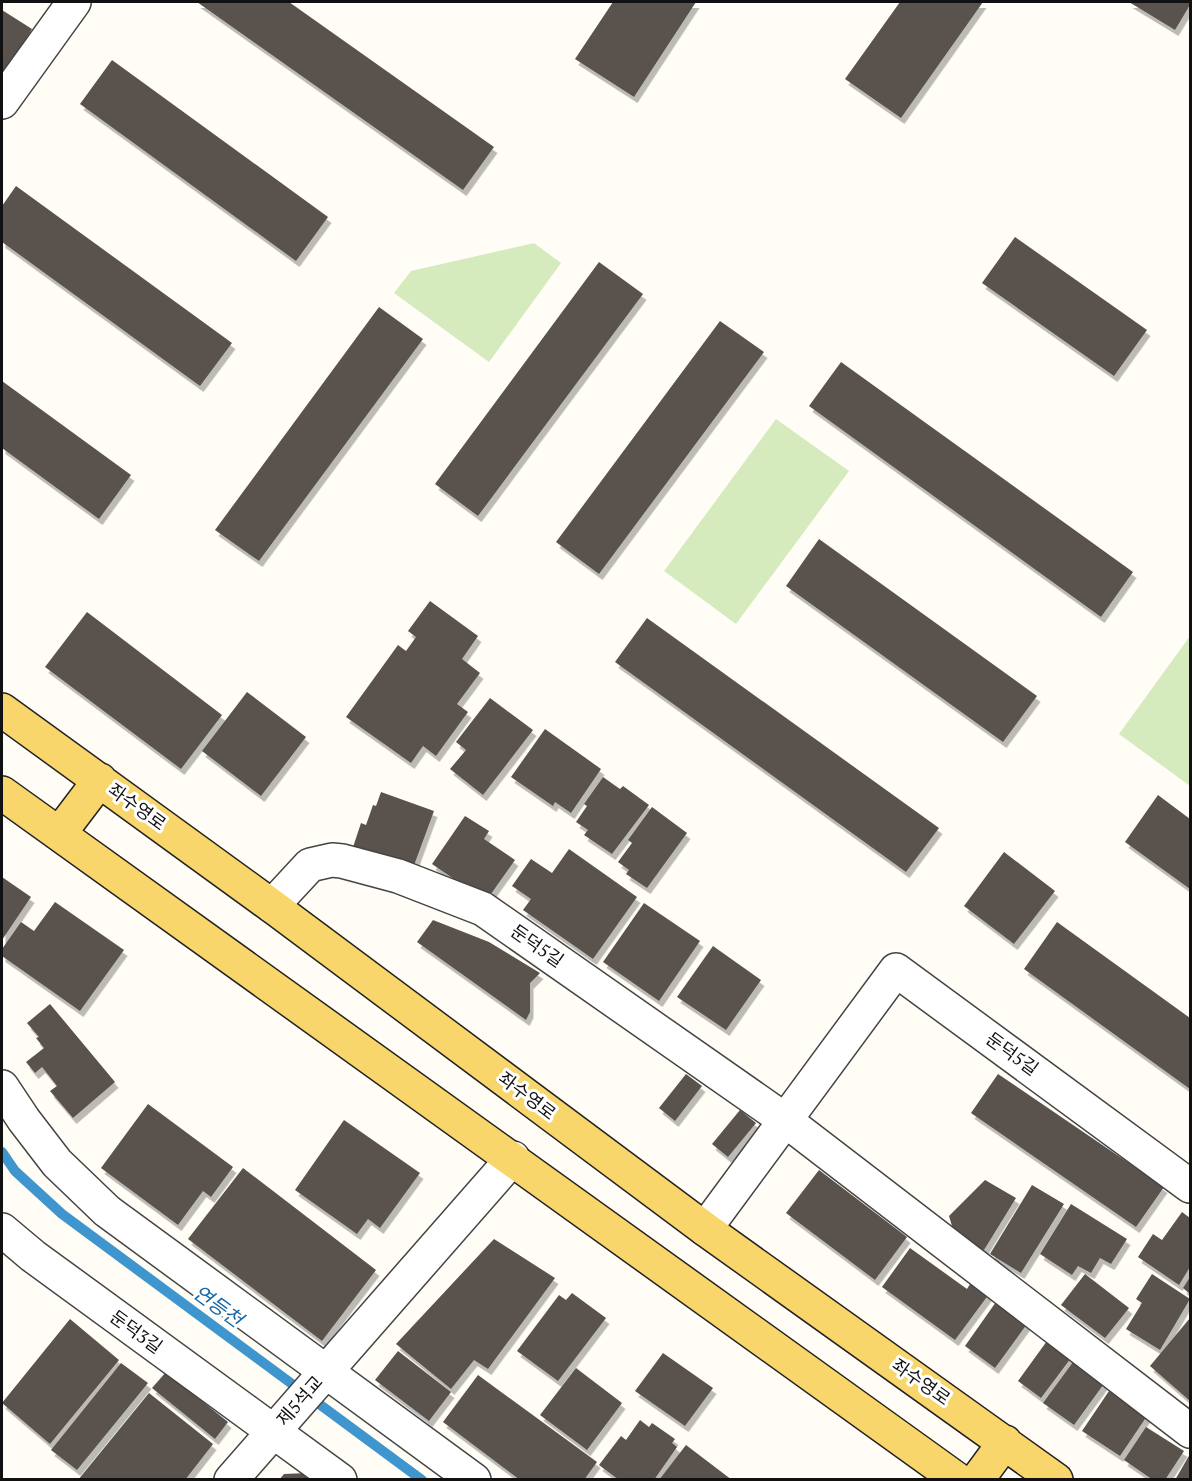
<svg xmlns="http://www.w3.org/2000/svg" width="1192" height="1481" viewBox="0 0 1192 1481" font-family="'PT Serif','Noto Sans KR',serif">
  <defs>
    <filter id="shadow"><feDropShadow dx="3.5" dy="6" stdDeviation="0" flood-color="#0004"/></filter>
  </defs>
  <rect width="100%" height="100%" fill="#fffdf5"/>
  <path fill="#d5ebbd" d="M 534,243 L 561,263 L 489,362 L 394,293 L 411,271 Z
    M 776,419 L 849,471 L 736,624 L 664,571 Z
    M 1190,636 L 1190,786 L 1119,734 Z"/>
  <g fill="none" stroke-linecap="round" stroke-linejoin="round">
    <path stroke="#3f96cf" stroke-width="10" d="M 2,1152 L 15,1171 L 62,1214 L 422,1480"/>
  </g>
  <path fill="#5a524d" filter="url(#shadow)" d="M 197,2 L 289,2 L 494,147 L 463,190 Z
    M 613,2 L 696,2 L 634,97 L 575,59 Z
    M 900,2 L 983,2 L 901,118 L 845,79 Z
    M 1129,2 L 1190,2 L 1190,5 L 1175,30 Z
    M 2,10 L 32,29 L 2,79 Z
    M 112,60 L 328,217 L 296,261 L 80,104 Z
    M 16,186 L 232,343 L 200,386 L 2,242 L 2,206 Z
    M 1015,237 L 1147,330 L 1114,376 L 982,283 Z
    M 599,262 L 643,294 L 478,516 L 435,484 Z
    M 379,307 L 423,339 L 259,561 L 215,530 Z
    M 720,321 L 764,352 L 599,574 L 556,542 Z
    M 841,362 L 1133,572 L 1101,617 L 809,406 Z
    M 2,381 L 131,475 L 99,519 L 2,448 Z
    M 819,539 L 1037,696 L 1003,742 L 786,586 Z
    M 430,601 L 478,636 L 462,659 L 480,673 L 457,704 L 468,712 L 436,756 L 423,746 L 411,763 L 346,717 L 398,645 L 406,651 L 416,637 L 408,631 Z
    M 87,612 L 222,715 L 181,769 L 45,667 Z
    M 647,618 L 939,828 L 906,872 L 615,662 Z
    M 247,692 L 306,737 L 261,796 L 202,751 Z
    M 490,698 L 533,730 L 483,795 L 450,769 L 466,750 L 456,742 Z
    M 545,729 L 601,769 L 571,813 L 555,802 L 553,806 L 511,777 Z
    M 603,777 L 620,789 L 623,786 L 649,805 L 612,854 L 584,835 L 588,830 L 576,822 L 587,806 L 584,804 Z
    M 381,792 L 434,811 L 413,868 L 353,847 L 361,823 L 366,825 L 373,805 L 376,806 Z
    M 1158,795 L 1190,819 L 1190,889 L 1125,842 Z
    M 652,807 L 687,833 L 647,888 L 626,874 L 629,870 L 618,862 L 632,843 L 628,840 Z
    M 465,816 L 489,831 L 484,839 L 515,860 L 486,901 L 432,864 Z
    M 569,849 L 637,897 L 593,959 L 523,910 L 531,899 L 512,886 L 531,859 L 552,873 Z
    M 1004,852 L 1055,891 L 1014,944 L 964,906 Z
    M 2,877 L 31,897 L 2,940 Z
    M 55,902 L 124,950 L 80,1011 L 2,956 L 2,949 L 21,922 L 34,931 Z
    M 644,903 L 700,941 L 659,1001 L 603,962 Z
    M 433,920 L 489,942 L 540,973 L 530,983 L 530,1012 L 526,1020 L 417,942 Z
    M 1057,922 L 1190,1018 L 1190,1089 L 1024,969 Z
    M 713,946 L 761,980 L 726,1030 L 677,997 Z
    M 50,1004 L 115,1082 L 73,1118 L 50,1091 L 57,1086 L 42,1067 L 35,1073 L 26,1062 L 44,1048 L 36,1038 L 39,1037 L 27,1023 Z
    M 686,1074 L 702,1086 L 675,1121 L 659,1108 Z
    M 998,1074 L 1164,1187 L 1136,1227 L 971,1113 Z
    M 148,1104 L 233,1167 L 211,1197 L 203,1191 L 178,1225 L 101,1168 Z
    M 740,1110 L 756,1123 L 728,1157 L 712,1144 Z
    M 344,1120 L 420,1173 L 380,1228 L 368,1219 L 357,1234 L 295,1190 Z
    M 243,1168 L 376,1270 L 322,1341 L 188,1239 Z
    M 819,1170 L 907,1237 L 875,1280 L 786,1213 Z
    M 985,1180 L 1016,1198 L 984,1250 L 955,1236 L 949,1216 Z
    M 1032,1185 L 1064,1204 L 1021,1273 L 990,1254 Z
    M 1071,1204 L 1127,1239 L 1111,1264 L 1100,1258 L 1091,1273 L 1078,1266 L 1072,1275 L 1040,1254 Z
    M 1182,1212 L 1190,1218 L 1190,1267 L 1179,1285 L 1138,1257 L 1153,1234 L 1162,1240 Z
    M 494,1239 L 555,1278 L 488,1369 L 474,1360 L 451,1389 L 396,1344 Z
    M 910,1248 L 967,1289 L 972,1281 L 989,1294 L 955,1340 L 882,1287 Z
    M 1085,1274 L 1129,1308 L 1105,1338 L 1061,1305 Z
    M 1152,1274 L 1190,1299 L 1160,1350 L 1126,1329 L 1142,1303 L 1136,1299 Z
    M 1190,1277 L 1190,1294 L 1183,1288 Z
    M 572,1293 L 606,1318 L 558,1381 L 517,1351 L 559,1295 L 566,1300 Z
    M 996,1302 L 1027,1324 L 995,1368 L 965,1346 Z
    M 1190,1318 L 1190,1401 L 1150,1366 Z
    M 70,1319 L 119,1360 L 50,1444 L 2,1403 Z
    M 1047,1341 L 1071,1358 L 1041,1398 L 1018,1381 Z
    M 398,1351 L 451,1392 L 429,1421 L 375,1380 Z
    M 663,1353 L 713,1388 L 685,1426 L 635,1391 Z
    M 1076,1358 L 1106,1381 L 1074,1425 L 1043,1403 Z
    M 121,1363 L 148,1383 L 77,1470 L 51,1450 Z
    M 576,1368 L 622,1403 L 587,1450 L 540,1415 Z
    M 166,1372 L 228,1422 L 215,1439 L 152,1388 Z
    M 478,1375 L 597,1462 L 584,1480 L 520,1480 L 443,1422 Z
    M 1109,1391 L 1147,1416 L 1120,1456 L 1082,1431 Z
    M 149,1393 L 213,1444 L 185,1480 L 78,1480 Z
    M 640,1420 L 649,1427 L 652,1423 L 675,1439 L 672,1443 L 677,1447 L 654,1480 L 619,1480 L 599,1465 L 621,1436 L 626,1440 Z
    M 1146,1427 L 1184,1451 L 1165,1480 L 1153,1480 L 1124,1460 Z
    M 686,1445 L 732,1480 L 659,1480 Z
    M 1190,1454 L 1190,1480 L 1175,1480 Z
    M 307,1473 L 315,1480 L 279,1480 L 284,1474 Z"/>
  <g fill="none" stroke-linecap="round" stroke-linejoin="round">
    <defs>
      <path id="street" d="M 2,102 L 74,2
        M 272,906 L 310,865 L 332,860 L 342,861 L 398,876 L 483,909 L 785,1120 L 1190,1431
        M 2,1087 L 24,1120 L 57,1163 L 107,1211 L 474,1480
        M 705,1229 L 896,970 L 1190,1186
        M 2,1230 L 33,1256 L 340,1480
        M 231,1480 L 513,1158"/>
      <path id="primary" d="M 2,710 L 272,906 L 705,1229 L 1056,1480
        M 2,793 L 958,1480
        M 59,834 L 100,780
        M 977,1480 L 1005,1442"/>
    </defs>
    <use href="#street" stroke="#444" stroke-width="36"/>
    <use href="#primary" stroke="#222" stroke-width="36"/>
    <use href="#street" stroke="#fff" stroke-width="33"/>
    <use href="#primary" stroke="#f9d66b" stroke-width="33"/>
  </g>
  <g text-anchor="middle" stroke-width="6" stroke-linejoin="round" paint-order="stroke">
    <g font-size="18" fill="#111" stroke="#fff">
      <text transform="translate(137 807) rotate(36)" y="6">좌수영로</text>
      <text transform="translate(537 946) rotate(35)" y="6">둔덕5길</text>
      <text transform="translate(1012 1054) rotate(36)" y="6">둔덕5길</text>
      <text transform="translate(527 1096) rotate(37)" y="6">좌수영로</text>
      <text transform="translate(136 1332) rotate(36)" y="6">둔덕3길</text>
      <text transform="translate(921 1382) rotate(35)" y="6">좌수영로</text>
      <text transform="translate(300 1401) rotate(-49)" y="6">제5석교</text>
    </g>
    <g font-size="20" font-style="italic" fill="#1768a6" stroke="#fff">
      <text transform="translate(218 1306) rotate(36)" y="7">연등천</text>
    </g>
  </g>
  <rect width="1192" height="1481" fill="none" stroke="#111111" stroke-width="6"/>
</svg>
